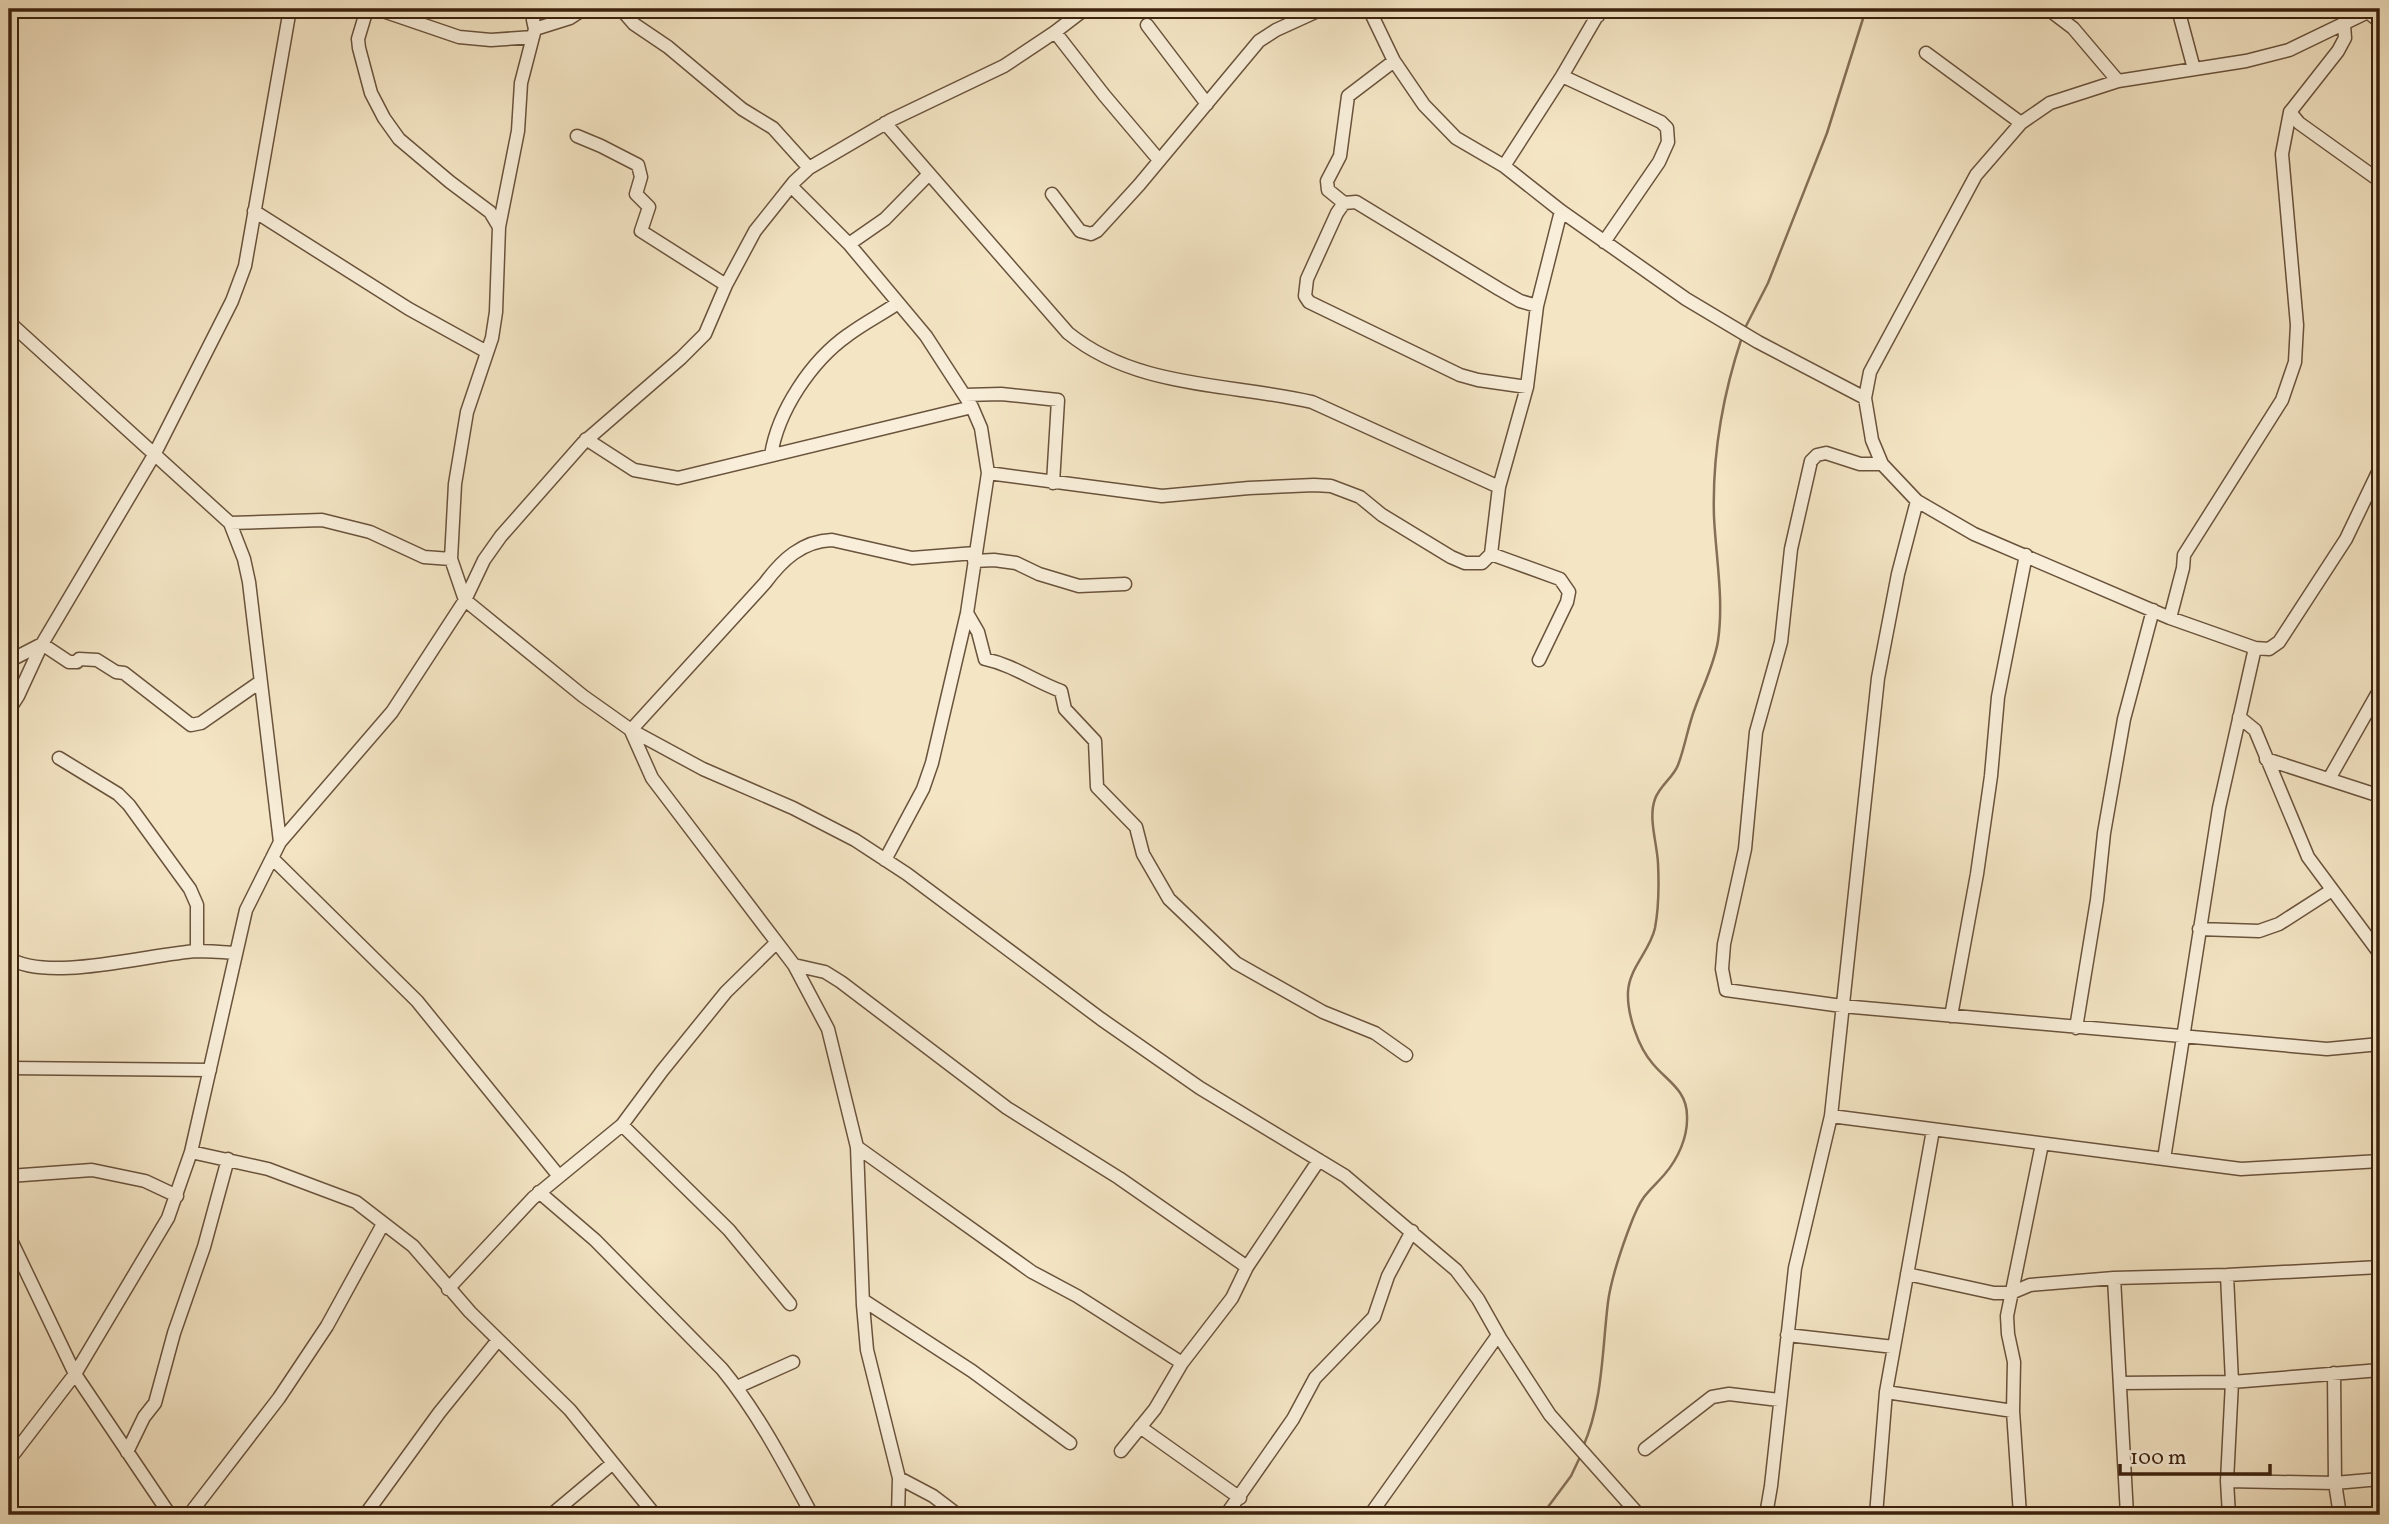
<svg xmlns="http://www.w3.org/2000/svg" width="2389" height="1524" viewBox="0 0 2389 1524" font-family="Vollkorn,serif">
  <rect width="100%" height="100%" fill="#f4e5c4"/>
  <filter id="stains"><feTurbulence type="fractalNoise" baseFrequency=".00286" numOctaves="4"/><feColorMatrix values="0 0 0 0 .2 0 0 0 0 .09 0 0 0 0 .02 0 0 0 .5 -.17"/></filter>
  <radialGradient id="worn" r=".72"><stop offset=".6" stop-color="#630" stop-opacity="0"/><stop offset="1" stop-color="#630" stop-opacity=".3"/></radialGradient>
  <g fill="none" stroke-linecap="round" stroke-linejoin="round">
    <path stroke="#856f56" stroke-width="2.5" d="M 1745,328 L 1768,283 L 1827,133 L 1866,9
      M 1583,1447 C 1603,1401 1602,1351 1608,1302 C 1611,1279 1619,1256 1627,1234 C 1632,1221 1636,1208 1644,1197 C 1650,1189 1658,1182 1664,1175 C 1678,1159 1688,1137 1687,1116 C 1687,1090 1667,1081 1653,1064 C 1638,1047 1627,1014 1628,992 C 1629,968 1650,951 1655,928 C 1659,907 1659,884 1658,863 C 1657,843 1648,818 1655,799 C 1660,785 1673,778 1678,765 C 1685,747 1688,726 1695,708 C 1703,686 1714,665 1718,641 C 1724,600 1716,558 1714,517 C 1712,455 1722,397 1742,337
      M 1542,1515 L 1571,1476 L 1580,1457"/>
    <defs>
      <path id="minor" d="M 367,9 L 358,39 L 359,48 L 371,93 L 384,118 L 399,139 L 450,182 L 490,212 L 499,227
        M 377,9 L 459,37 L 491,40 L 533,37
        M 536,9 L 533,20 L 535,29 L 521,83 L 518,131 L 499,227 L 496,312 L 492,338 L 467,412 L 455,484 L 451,559 L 465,600 L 583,696 L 631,730 L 703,769 L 793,808 L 855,840 L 907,874 L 1101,1019 L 1200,1088 L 1345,1176 L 1456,1270 L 1478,1299 L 1500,1338 L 1550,1415 L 1639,1515
        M 621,9 L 634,24 L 668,47 L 742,109 L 773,128 L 809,168
        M 1369,9 L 1394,61 L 1424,105 L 1456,138 L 1504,166 L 1561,211 L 1686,299 L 1758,342 L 1865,398
        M 1582,9 L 1598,16
        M 2048,9 L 2073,28 L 2118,81
        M 2178,9 L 2194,69
        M 2374,9 L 2289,50 L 2246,61 L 2118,81 L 2050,103 L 2021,123 L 1976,175 L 1870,372 L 1865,398 L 1872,440 L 1882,464 L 1917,501 L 1974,534 L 2170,618 L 2255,648 L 2269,649 L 2279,642 L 2346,539 L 2380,468
        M 2369,13 L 2380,22
        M 1147,25 L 1207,104
        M 535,29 L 570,18 L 584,9
        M 1055,32 L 1104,95 L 1159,160
        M 1926,53 L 2021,123
        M 1394,61 L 1348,96 L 1340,156 L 1327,181 L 1328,190 L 1344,203 L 1356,202 L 1499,289 L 1520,301 L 1537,306
        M 1562,76 L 1661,122 L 1667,128 L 1668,142 L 1659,162 L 1604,242
        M 2290,112 L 2299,123 L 2380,181
        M 885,123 L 1068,333 C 1137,389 1230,383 1312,402 L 1499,487
        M 577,136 L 601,146 L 638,165 L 641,177 L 636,194 L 649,207 L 641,231 L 726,285
        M 1504,166 L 1562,76 L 1601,9
        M 791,186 L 849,244 L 926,336 L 972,407 L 981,428 L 988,473 L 967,613 L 932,763 L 923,789 L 885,860
        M 1052,194 L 1080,231 L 1091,234 L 1097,231 L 1139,185 L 1259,41 L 1276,30 L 1322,9
        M 1344,203 L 1337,213 L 1307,279 L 1305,296 L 1309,302 L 1460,375 L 1478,380 L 1527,387
        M 254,211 L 409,309 L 487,352
        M 849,244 L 885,219 L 929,174
        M 9,322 L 230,523 L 244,559 L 249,582 L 280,842
        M 965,395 L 1001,394 L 1058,400 L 1053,483
        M 586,439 L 634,470 L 678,478 L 972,407
        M 771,455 C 778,411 811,361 848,335 C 864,323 882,314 898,303
        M 1882,464 L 1860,464 L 1826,453 L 1817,455 L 1811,461 L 1791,549 L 1781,642 L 1756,732 L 1745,849 L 1724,944 L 1722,969 L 1726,990 L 1842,1006 L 2327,1049 L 2380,1044
        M 988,473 L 1162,496 L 1249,488 L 1314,485 L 1331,486 L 1360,497 L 1382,515 L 1451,557 L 1465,563 L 1482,563 L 1491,554 L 1499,487 L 1527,387 L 1537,306 L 1561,211
        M 230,523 L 322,520 L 370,532 L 424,557 L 451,559
        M 1491,554 L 1560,579 L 1569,592 L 1567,602 L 1539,660
        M 974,561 L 994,560 L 1016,563 L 1039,574 L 1079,586 L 1125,584
        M 967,613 L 978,632 L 985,659 C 1013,665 1034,681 1061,691 L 1065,709 L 1095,741 L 1097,787 L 1136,827 L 1143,854 L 1169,899 L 1236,963 L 1323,1012 L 1375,1033 L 1406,1055
        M 2170,618 L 2183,568 L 2184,555 L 2282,400 L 2295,362 L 2297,325 L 2282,154 L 2290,112 L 2338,51 L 2345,38 L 2344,25
        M 9,661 L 42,644 L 69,662 L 77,662 L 79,659 L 97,660 L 116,672 L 124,673 L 191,725 L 201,723 L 260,682
        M 9,710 L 18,696 L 42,644 L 154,455 L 232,301 L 245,266 L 290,9
        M 2239,717 L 2255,730 L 2308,857 L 2380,954
        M 631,730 L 765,583 C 782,560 802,541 832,540 L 912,558 L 975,553
        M 631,731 L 652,778 L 794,965 L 828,1029 L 857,1147 L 863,1305 L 867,1350 L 899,1478 L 898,1515
        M 59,758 L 118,794 L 129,805 L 190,889 L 197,905 L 197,951
        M 2266,759 L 2380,796
        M 2329,779 L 2380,689
        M 272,858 L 417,1001 L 558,1175
        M 2199,929 L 2259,931 L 2279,924 L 2332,890
        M 9,958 C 48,983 149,954 197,951 C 209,951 222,952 235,953
        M 794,965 L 825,972 L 841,982 L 1007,1108 L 1119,1178 L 1247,1267
        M 1951,1016 L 1977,874 L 1991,776 L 1998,697 L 2026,555
        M 2076,1028 L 2097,900 L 2104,833 L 2124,719 L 2153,610
        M 9,1068 L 210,1070
        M 1831,1116 L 2241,1169 L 2380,1161
        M 622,1125 L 729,1230 L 790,1304
        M 857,1147 L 1032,1272 L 1077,1296 L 1182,1363
        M 191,1152 L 268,1169 L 356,1202 L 413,1246 L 470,1312 L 570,1410 L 655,1515
        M 2164,1159 L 2219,808 L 2255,648
        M 9,1176 L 92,1170 L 145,1181 L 177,1196
        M 539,1192 L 595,1240 L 722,1369 C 758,1413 785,1465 812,1515
        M 9,1236 L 75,1374 L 170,1515
        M 1907,1274 L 1994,1293 L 2011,1293 L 2030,1285 L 2114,1278 L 2227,1275 L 2380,1267
        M 2227,1275 L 2232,1382 L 2227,1481 L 2229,1515
        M 2114,1278 L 2127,1515
        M 448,1289 L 533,1198 L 622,1125 L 662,1071 L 726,992 L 776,943
        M 863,1300 L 972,1371 L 1070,1443
        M 1787,1335 L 1894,1347
        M 2334,1373 L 2335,1483 L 2340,1515
        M 2120,1383 L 2232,1382 L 2380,1370
        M 737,1387 L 793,1362
        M 1886,1392 L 2013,1411
        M 1140,1427 L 1240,1498
        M 1645,1449 L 1712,1397 L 1729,1394 L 1779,1400
        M 1121,1451 L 1155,1409 L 1182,1363 L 1232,1298 L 1247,1267 L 1319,1160
        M 127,1452 L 144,1417 L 155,1403 L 174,1333 L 204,1247 L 228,1159
        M 9,1460 L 75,1374 L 168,1218 L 191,1152 L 246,910 L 280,842 L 392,712 L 465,600 L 484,560 L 501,536 L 583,443 L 681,358 L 705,334 L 726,285 L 755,231 L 794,182 L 809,168 L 891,120 L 1004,66 L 1055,32 L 1085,9
        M 899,1478 L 933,1496 L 958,1515
        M 2227,1481 L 2335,1483 L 2380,1479
        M 189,1515 L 279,1398 L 327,1326 L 383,1224
        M 365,1515 L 439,1413 L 498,1340
        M 551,1515 L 613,1463
        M 1226,1515 L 1293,1419 L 1315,1378 L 1374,1317 L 1388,1276 L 1412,1231
        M 1370,1515 L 1498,1335
        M 1766,1515 L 1771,1486 L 1795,1268 L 1831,1116 L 1878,678 L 1898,574 L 1917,501
        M 1876,1515 L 1886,1392 L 1933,1130
        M 2020,1515 L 2013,1411 L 2014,1362 L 2008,1334 L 2007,1316 L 2042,1144"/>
    </defs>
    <use href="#minor" stroke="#6a533c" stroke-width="15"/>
    <use href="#minor" stroke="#f8eed9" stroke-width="12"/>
  </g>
  <rect width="2389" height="1524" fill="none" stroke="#f4e5c4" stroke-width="35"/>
  <rect x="10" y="10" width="2368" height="1503" fill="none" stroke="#3c220e" stroke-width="3.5"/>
  <rect x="18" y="18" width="2354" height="1489" fill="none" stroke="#3c220e" stroke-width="2"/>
  <path d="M2120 1464v10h150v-10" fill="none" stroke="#3c220e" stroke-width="3.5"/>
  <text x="2130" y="1464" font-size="21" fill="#3c220e" stroke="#f8eed9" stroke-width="5" paint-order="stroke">100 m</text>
  <rect width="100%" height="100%" filter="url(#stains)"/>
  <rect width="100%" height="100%" fill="url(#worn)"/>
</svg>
